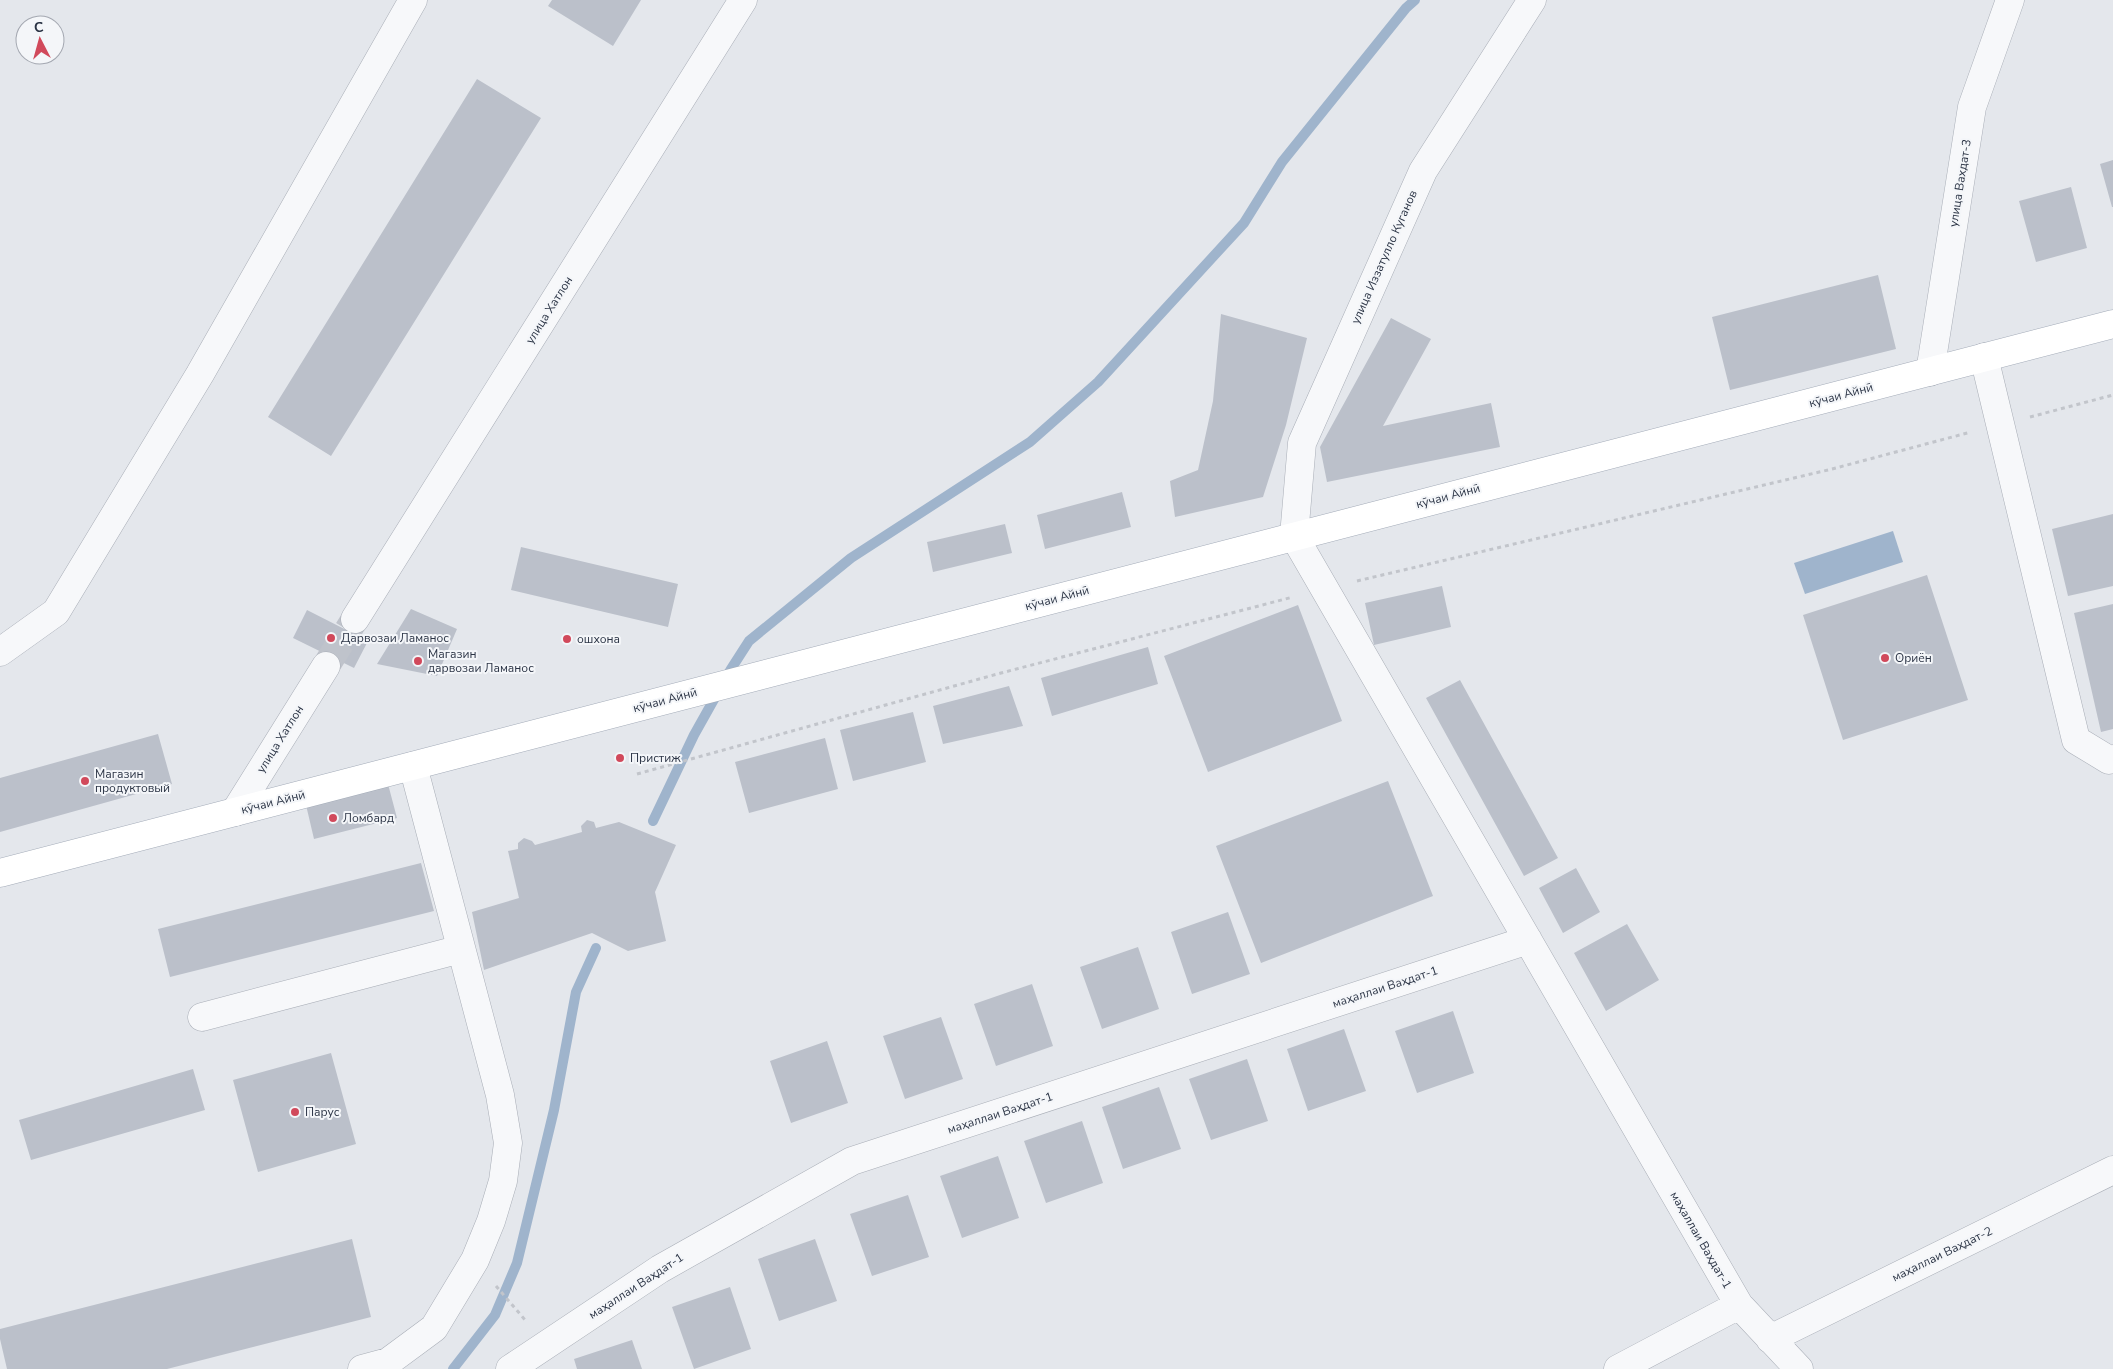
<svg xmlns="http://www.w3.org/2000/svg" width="2113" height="1369" viewBox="0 0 2113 1369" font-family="'Nunito Sans',sans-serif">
  <rect width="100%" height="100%" fill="#e4e7ec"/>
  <path fill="#9fb4cc" d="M 1893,531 L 1903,562 L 1805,594 L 1794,563 Z"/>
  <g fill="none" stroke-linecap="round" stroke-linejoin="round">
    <path stroke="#9fb4cc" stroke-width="10" d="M 653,821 L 694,735 L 731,669 L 749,641 L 851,558 L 1030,442 L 1098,382 L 1244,223 L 1282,162 L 1406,8 L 1415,0
      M 453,1369 L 495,1315 L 517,1263 L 554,1110 L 576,992 L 596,948"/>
  </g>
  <path fill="#bbc0ca" d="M 552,0 L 641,0 L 613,46 L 548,6 Z
    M 477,79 L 541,118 L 331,456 L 268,417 Z
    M 2113,160 L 2113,207 L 2112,207 L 2100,164 Z
    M 2071,187 L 2087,248 L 2036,262 L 2019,201 Z
    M 1878,275 L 1896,349 L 1730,390 L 1712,317 Z
    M 1221,314 L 1307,338 L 1286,425 L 1263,497 L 1175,517 L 1170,481 L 1198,470 L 1213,401 Z
    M 1391,318 L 1431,339 L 1383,426 L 1491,403 L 1500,447 L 1327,482 L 1320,447 Z
    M 1122,492 L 1131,527 L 1045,549 L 1037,515 Z
    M 2113,514 L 2113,586 L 2068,596 L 2052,529 Z
    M 1005,524 L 1012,553 L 933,572 L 927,542 Z
    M 521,547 L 678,584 L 668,627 L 511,590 Z
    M 1927,575 L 1968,700 L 1843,740 L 1803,615 Z
    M 1442,586 L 1451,627 L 1374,645 L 1365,603 Z
    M 2113,604 L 2113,729 L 2101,732 L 2074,613 Z
    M 1298,605 L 1342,721 L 1208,772 L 1164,656 Z
    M 411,609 L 457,629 L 437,676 L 377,664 Z
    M 307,610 L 368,641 L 354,668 L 293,638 Z
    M 1148,647 L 1158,684 L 1052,716 L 1041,678 Z
    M 1460,680 L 1558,858 L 1524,876 L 1426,698 Z
    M 1009,686 L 1023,726 L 943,744 L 933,706 Z
    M 913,712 L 926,762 L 853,781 L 840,730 Z
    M 158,734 L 172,784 L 0,832 L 0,778 Z
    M 825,738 L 838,789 L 749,813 L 735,762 Z
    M 1388,781 L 1433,896 L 1261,963 L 1216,846 Z
    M 388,784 L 397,818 L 314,839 L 306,805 Z
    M 587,820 L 594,822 L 596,828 L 619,822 L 676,845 L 655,892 L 666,941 L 628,951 L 592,933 L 484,970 L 472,912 L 519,898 L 508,851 L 518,849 L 518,843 L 524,838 L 532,841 L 535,845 L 582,832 L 581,826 Z
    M 421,863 L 434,911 L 170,977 L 158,929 Z
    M 1576,868 L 1600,912 L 1563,933 L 1539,888 Z
    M 1228,912 L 1250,974 L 1192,994 L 1171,932 Z
    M 1627,924 L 1659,980 L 1606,1011 L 1574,953 Z
    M 1138,947 L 1159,1009 L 1102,1029 L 1080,967 Z
    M 1032,984 L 1053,1046 L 996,1066 L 974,1004 Z
    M 1453,1011 L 1474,1073 L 1417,1093 L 1395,1031 Z
    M 941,1017 L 963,1079 L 905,1099 L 883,1036 Z
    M 1344,1029 L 1366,1091 L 1308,1111 L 1287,1049 Z
    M 827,1041 L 848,1103 L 791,1123 L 770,1061 Z
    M 331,1053 L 356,1144 L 258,1172 L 233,1080 Z
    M 1247,1059 L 1268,1121 L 1211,1140 L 1189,1079 Z
    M 193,1069 L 205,1110 L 31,1160 L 19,1120 Z
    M 1159,1087 L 1181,1149 L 1123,1169 L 1102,1107 Z
    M 1082,1121 L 1103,1183 L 1046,1203 L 1024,1141 Z
    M 998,1156 L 1019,1218 L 962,1238 L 940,1176 Z
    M 908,1195 L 929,1257 L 872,1276 L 850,1214 Z
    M 352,1239 L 371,1317 L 167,1369 L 7,1369 L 0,1339 L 0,1329 Z
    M 815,1239 L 837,1301 L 779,1321 L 758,1259 Z
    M 730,1287 L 751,1349 L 694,1369 L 672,1307 Z
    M 632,1340 L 642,1369 L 577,1369 L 574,1359 Z"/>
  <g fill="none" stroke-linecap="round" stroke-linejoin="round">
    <path stroke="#bfc3cb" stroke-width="28" stroke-dasharray="28 14" stroke-linecap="butt" d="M 326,666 L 355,619"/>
    <defs>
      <path id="minor" d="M 1532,0 L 1423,171 L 1302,443 L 1294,536 L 1739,1305 L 1799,1369
        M 1984,357 L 2076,740 L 2109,760 L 2113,759
        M 1930,372 L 1972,107 L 2010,0
        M 355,619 L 743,0
        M 0,652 L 56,612 L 200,374 L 413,0
        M 235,812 L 326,666
        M 202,1017 L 461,949
        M 1770,1339 L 2113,1170
        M 362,1369 L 388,1362 L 434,1328 L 475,1260 L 491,1221 L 503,1181 L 508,1143 L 500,1095 L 413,766
        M 510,1369 L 660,1269 L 852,1161 L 1528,940
        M 1618,1369 L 1739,1305"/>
      <path id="major" d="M 0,873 L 2113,324"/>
    </defs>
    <use href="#minor" stroke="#a9aeb7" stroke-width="29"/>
    <use href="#major" stroke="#a3abb8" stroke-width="29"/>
    <path stroke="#c2c5cb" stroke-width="3" stroke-dasharray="4 4" stroke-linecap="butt" d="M 2030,417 L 2113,395
      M 1357,581 L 1832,469 L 1971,432
      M 637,774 L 1001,673 L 1293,597
      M 496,1286 L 526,1321"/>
    <use href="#minor" stroke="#f7f8fa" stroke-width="28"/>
    <use href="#major" stroke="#fff" stroke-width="28"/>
  </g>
  <g fill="#d1495b" stroke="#f4f6f9" stroke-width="2">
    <circle cx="331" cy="638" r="5"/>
    <circle cx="567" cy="639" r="5"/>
    <circle cx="1885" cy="658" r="5"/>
    <circle cx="418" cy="661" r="5"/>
    <circle cx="620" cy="758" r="5"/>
    <circle cx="85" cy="781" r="5"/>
    <circle cx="333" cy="818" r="5"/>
    <circle cx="295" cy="1112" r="5"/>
  </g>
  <g text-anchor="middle" stroke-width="4" stroke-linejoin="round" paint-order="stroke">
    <g font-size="12" fill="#2b3445" stroke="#f4f6f9">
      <text transform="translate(1960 183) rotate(-81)" y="4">улица Вахдат-3</text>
      <text transform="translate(1384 257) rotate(-66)" y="4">улица Иззатулло Куганов</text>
      <text transform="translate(549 310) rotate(-58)" y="4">улица Хатлон</text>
      <text transform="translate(1841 395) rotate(-15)" y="4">кӯчаи Айнӣ</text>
      <text transform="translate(1448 496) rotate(-15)" y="4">кӯчаи Айнӣ</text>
      <text transform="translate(1057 598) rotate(-15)" y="4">кӯчаи Айнӣ</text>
      <text transform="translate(665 700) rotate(-15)" y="4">кӯчаи Айнӣ</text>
      <text transform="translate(280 739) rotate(-58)" y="4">улица Хатлон</text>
      <text transform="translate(273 802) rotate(-14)" y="4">кӯчаи Айнӣ</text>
      <text transform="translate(1385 987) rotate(-18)" y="4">маҳаллаи Ваҳдат-1</text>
      <text transform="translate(1000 1113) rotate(-18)" y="4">маҳаллаи Ваҳдат-1</text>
      <text transform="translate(1701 1240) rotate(60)" y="4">маҳаллаи Ваҳдат-1</text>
      <text transform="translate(1942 1254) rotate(-26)" y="4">маҳаллаи Ваҳдат-2</text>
      <text transform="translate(636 1286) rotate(-33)" y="4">маҳаллаи Ваҳдат-1</text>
    </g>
    <g font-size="12" fill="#2b3445" stroke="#f4f6f9" text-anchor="start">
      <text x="341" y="642">Дарвозаи Ламанос</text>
      <text x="577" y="643">ошхона</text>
      <text x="428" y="658">Магазин<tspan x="428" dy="14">дарвозаи Ламанос</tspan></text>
      <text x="1895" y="662">Ориён</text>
      <text x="630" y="762">Пристиж</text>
      <text x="95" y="778">Магазин<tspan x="95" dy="14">продуктовый</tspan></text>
      <text x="343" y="822">Ломбард</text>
      <text x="305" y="1116">Парус</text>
    </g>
  </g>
  <g transform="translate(40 40) rotate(354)"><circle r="24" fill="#f4f6f9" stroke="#a4a8b1"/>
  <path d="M0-4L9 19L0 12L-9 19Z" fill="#d1495b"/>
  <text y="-8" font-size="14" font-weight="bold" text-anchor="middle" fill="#2b3445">С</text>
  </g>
</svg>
